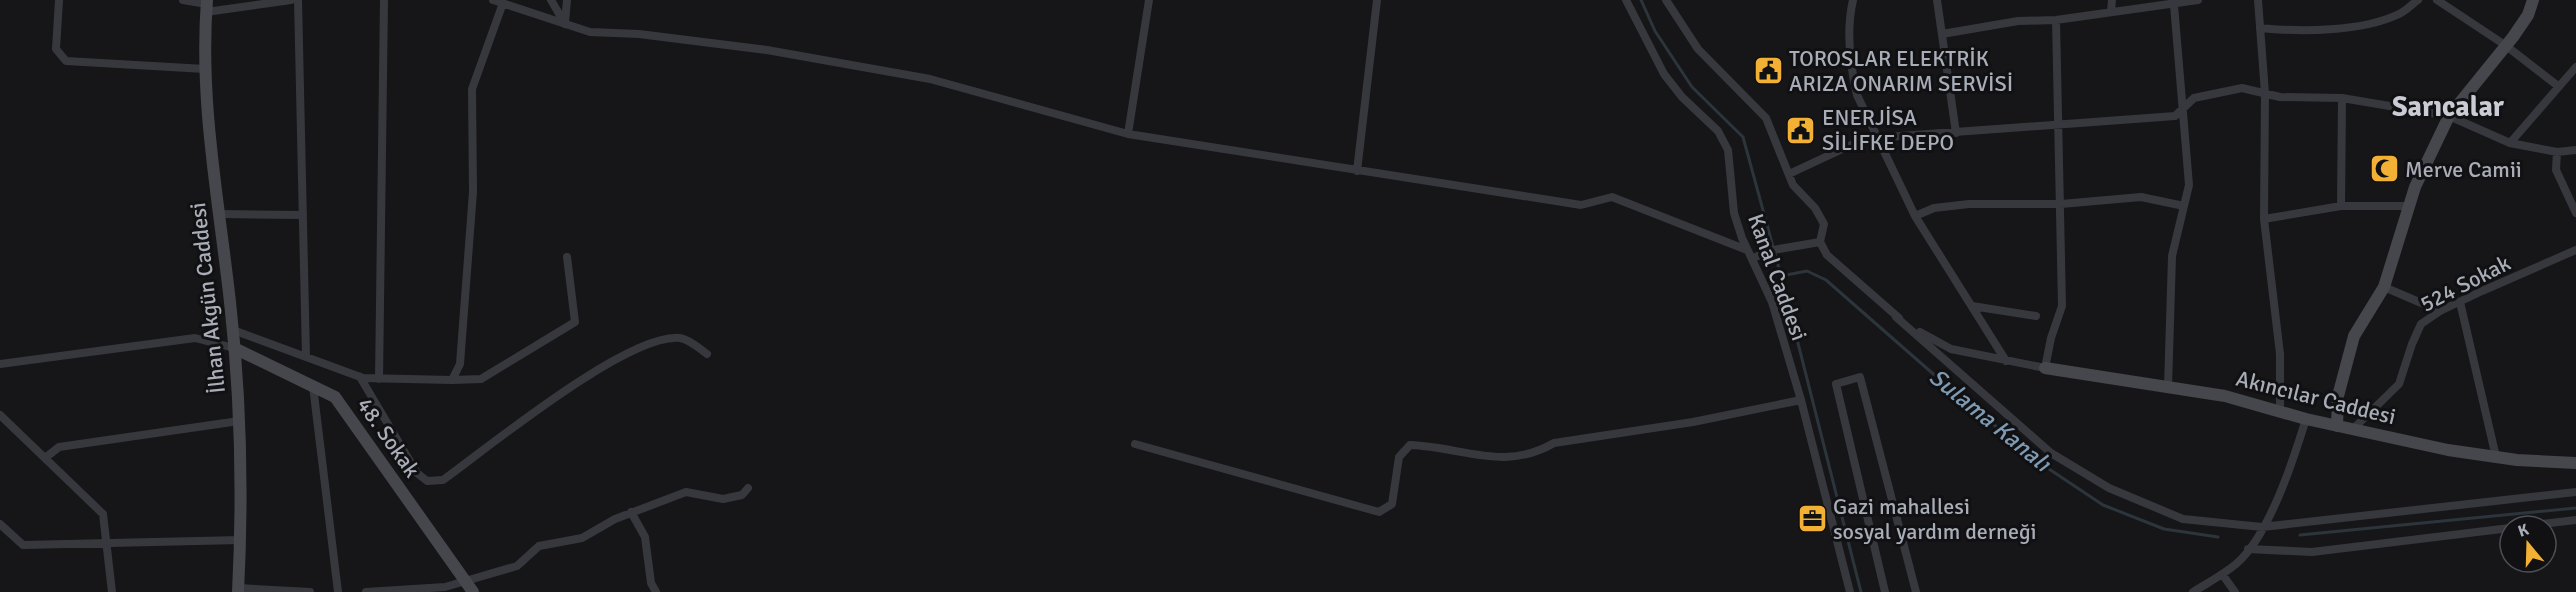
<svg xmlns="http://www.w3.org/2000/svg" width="2576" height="592" viewBox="0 0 2576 592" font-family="Signika,sans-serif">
  <rect width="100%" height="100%" fill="#161618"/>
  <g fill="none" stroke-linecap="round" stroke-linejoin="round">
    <path stroke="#2c353c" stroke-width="3" d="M 1641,0 L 1655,31 L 1692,87 L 1743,137 L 1781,276 L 1861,592
      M 1781,276 L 1807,271 L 1826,280 L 1963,400 L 2049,469 L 2103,505 L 2164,529 L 2218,537
      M 2300,535 L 2576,508"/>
    <path stroke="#37383d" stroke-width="8" d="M 59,0 L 56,49 L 66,61 L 205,69
      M 183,0 L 207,4
      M 298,0 L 306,357
      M 493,0 L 590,32 L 639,34 L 767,50 L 930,79 L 1128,134 L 1581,205 L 1612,197 L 1747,250
      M 551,0 L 565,24
      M 1626,0 L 1664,74 L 1682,97 L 1718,131 L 1728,150 L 1734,213 L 1742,238 L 1772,302 L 1801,400 L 1850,592
      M 1666,0 L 1698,49 L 1766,118 L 1793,185 L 1815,208 L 1824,224 L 1820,242 L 1767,251 L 1752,259
      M 1853,0 C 1846,30 1850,65 1857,95 L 1915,216 L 2006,361
      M 1937,0 L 1956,133
      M 2258,0 L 2265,93 L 2264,219 L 2280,354 L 2280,412
      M 2437,0 L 2505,45 L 2558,86
      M 2111,11 L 2112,0
      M 206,12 L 291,0
      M 565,23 L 567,0
      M 2260,28 C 2300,32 2362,32 2399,14 C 2406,11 2412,4 2418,0
      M 1942,34 L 2018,21 L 2056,20 L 2198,0
      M 1128,134 L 1149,0
      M 2510,143 L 2576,67
      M 2557,152 L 2556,170 L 2576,213
      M 1357,171 L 1377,0
      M 1789,174 L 1851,145 L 1886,137 L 2175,116 L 2194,98 L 2242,88 L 2280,97 L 2342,98 L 2449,116 L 2510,143 L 2557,152 L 2576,150
      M 2341,206 L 2342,98
      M 220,214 L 303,215
      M 1915,216 L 1934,208 L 1969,204 L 2061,204 L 2141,197 L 2184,206
      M 2264,219 L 2341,206 L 2410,206
      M 1820,242 L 1827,255 L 1899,318
      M 2384,287 L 2440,311
      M 2460,302 L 2496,457
      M 1972,306 L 2036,316
      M 1896,317 L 2051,453 L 2109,488 L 2183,519 L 2262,527 L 2576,492
      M 233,330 L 363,378 L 452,380 L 481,379 L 575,322 L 567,257
      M 1920,332 L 1951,349 L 2045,368 L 2051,338 L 2062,306 L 2056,20
      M 0,364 L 195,338 L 234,348
      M 360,377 L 417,473 L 427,481 L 443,480 C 490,446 628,333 680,338 C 689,339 700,349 707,354
      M 379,379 L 384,0
      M 452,380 L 460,364 L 473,192 L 472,89 L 503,3
      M 313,386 L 338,592
      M 2168,387 L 2172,256 L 2189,185 L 2174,5
      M 0,415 L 103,514 L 112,592
      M 2353,429 L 2399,384 L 2412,344 L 2421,324 L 2440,311 L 2482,291 L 2576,250
      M 1135,444 L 1379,512 L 1392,504 L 1399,457 L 1410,445 C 1464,447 1504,472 1554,443 L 1693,422 L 1801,400
      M 45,458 L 59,447 L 239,421
      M 631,512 L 645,537 L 651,583 L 656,592
      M 0,524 L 23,545 L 241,540
      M 2524,526 L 2576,520
      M 2248,549 L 2312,552 L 2510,528
      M 2222,574 L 2235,592
      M 238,588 L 310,592
      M 366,592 L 445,587 L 517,566 L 539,546 L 582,538 L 615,519 L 686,492 L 723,499 L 742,495 L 748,488
      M 1885,592 L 1836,384 L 1860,377 L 1916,592
      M 2193,592 C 2207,583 2223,575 2236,564 C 2269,536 2293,461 2306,419"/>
    <path stroke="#45474d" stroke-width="12" d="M 207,0 C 199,101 219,202 230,302 C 241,399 243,495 238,592
      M 234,348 L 335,397 L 473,592
      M 2045,368 L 2225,396 L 2306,419 L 2448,450 L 2517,460 L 2576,463
      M 2337,426 L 2338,396 L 2354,336 L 2384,287 L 2415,187 L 2449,116 L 2513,37 L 2528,15 L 2533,0"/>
  </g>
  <defs>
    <symbol id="civic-square" viewBox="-11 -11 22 22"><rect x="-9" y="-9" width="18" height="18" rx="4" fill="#f2b134" stroke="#111113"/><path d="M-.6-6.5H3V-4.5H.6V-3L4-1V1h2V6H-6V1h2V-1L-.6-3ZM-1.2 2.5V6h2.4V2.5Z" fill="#111"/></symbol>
    <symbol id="mosque-square" viewBox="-11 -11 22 22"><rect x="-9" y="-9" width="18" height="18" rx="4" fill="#f2b134" stroke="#111113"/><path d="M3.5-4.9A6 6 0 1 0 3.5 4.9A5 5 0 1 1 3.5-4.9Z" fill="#111"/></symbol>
    <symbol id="office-square" viewBox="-11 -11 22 22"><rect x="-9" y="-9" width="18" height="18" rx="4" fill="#f2b134" stroke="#111113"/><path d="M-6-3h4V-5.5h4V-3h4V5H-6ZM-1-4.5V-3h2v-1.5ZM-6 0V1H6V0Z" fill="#111"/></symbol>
  </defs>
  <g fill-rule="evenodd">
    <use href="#civic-square" x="1752" y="54" width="33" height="33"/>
    <use href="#civic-square" x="1784" y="114" width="33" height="33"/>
    <use href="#mosque-square" x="2368" y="152" width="33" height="33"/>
    <use href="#office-square" x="1796" y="502" width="33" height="33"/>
  </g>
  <g text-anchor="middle" stroke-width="6" stroke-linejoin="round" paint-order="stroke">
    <g font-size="22" fill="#a8adb8" stroke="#111113" text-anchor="start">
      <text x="1789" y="66">TOROSLAR ELEKTRİK<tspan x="1789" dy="25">ARIZA ONARIM SERVİSİ</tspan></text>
      <text x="1822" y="125">ENERJİSA<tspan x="1822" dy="25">SİLİFKE DEPO</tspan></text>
      <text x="2405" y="177">Merve Camii</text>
      <text x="1833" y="514">Gazi mahallesi<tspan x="1833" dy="25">sosyal yardım derneği</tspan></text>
    </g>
    <g font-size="22" fill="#a8adb8" stroke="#111113">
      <text transform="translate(1778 277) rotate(70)" y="8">Kanal Caddesi</text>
      <text transform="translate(2465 283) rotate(-27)" y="8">524 Sokak</text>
      <text transform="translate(207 298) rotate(-96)" y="8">İlhan Akgün Caddesi</text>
      <text transform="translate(2316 397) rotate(14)" y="8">Akıncılar Caddesi</text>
      <text transform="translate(389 437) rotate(55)" y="8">48. Sokak</text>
    </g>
    <g font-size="24" font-style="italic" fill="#7f9bb3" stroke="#111113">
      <text transform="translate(1990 420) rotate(39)" y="8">Sulama Kanalı</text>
    </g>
    <g font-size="28" font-weight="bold" fill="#c9ccd4" stroke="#111113">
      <text x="2448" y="116">Sarıcalar</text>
    </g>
  </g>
  <g transform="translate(2528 544) rotate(341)"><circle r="28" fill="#111113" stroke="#4d4f55" stroke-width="1.5"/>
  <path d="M0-4.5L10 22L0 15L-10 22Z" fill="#f2b134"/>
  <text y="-9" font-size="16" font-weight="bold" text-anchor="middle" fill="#a8adb8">K</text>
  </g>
</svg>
